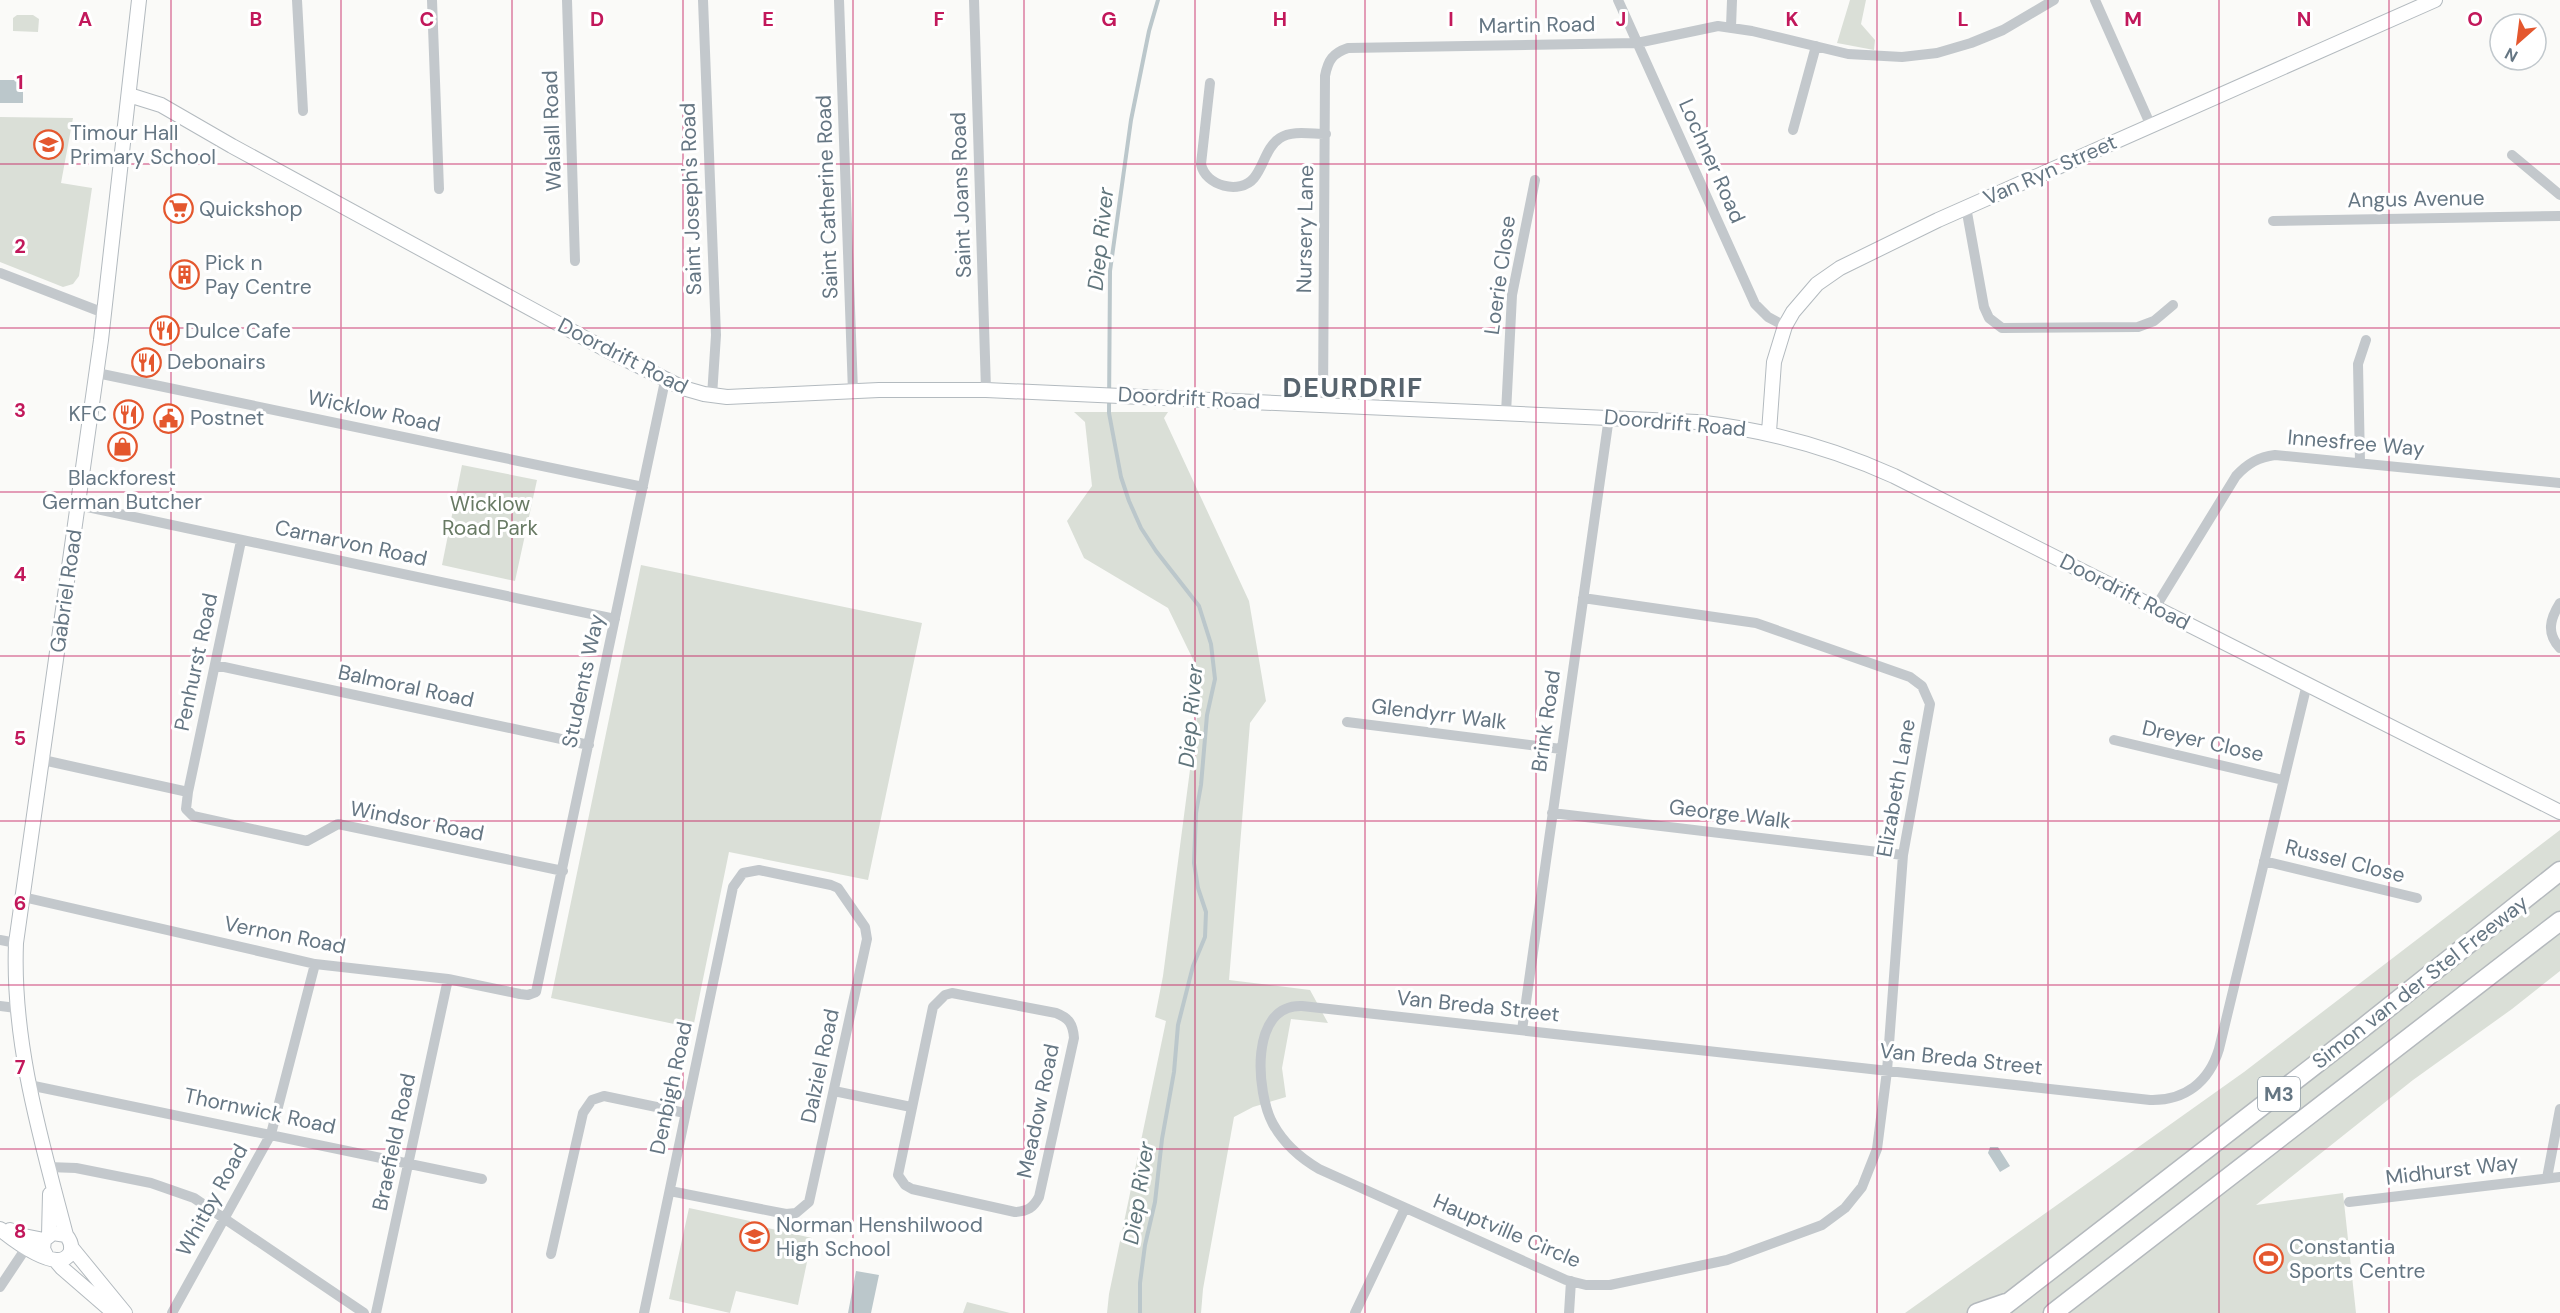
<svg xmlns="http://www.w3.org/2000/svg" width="2560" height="1313" viewBox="0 0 2560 1313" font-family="'DM Sans',sans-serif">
  <rect width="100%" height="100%" fill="#fafaf8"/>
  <path fill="#dadfd7" d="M 1850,0 L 1866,0 L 1861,24 L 1875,40 L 1874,50 L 1837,43 Z
    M 17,15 L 33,15 L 39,19 L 38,32 L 13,31 L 13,18 Z
    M 0,117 L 73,118 L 61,183 L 92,188 L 79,276 L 73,284 L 63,287 L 0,262 Z
    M 1074,412 L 1168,412 L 1164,418 L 1249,601 L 1266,701 L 1250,723 L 1229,980 L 1310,990 L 1328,1023 L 1291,1019 L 1282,1068 L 1286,1097 L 1253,1107 L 1234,1117 L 1203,1289 L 1201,1313 L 1107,1313 L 1109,1294 L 1166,1021 L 1155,1017 L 1163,976 L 1202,678 L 1168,608 L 1084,558 L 1067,521 L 1092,486 L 1085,422 Z
    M 462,465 L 537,480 L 515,581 L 442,565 Z
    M 641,565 L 922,623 L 868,880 L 729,852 L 693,1028 L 551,998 Z
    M 2560,830 L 2560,971 L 2512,1009 L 2413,1080 L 2256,1205 L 2343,1193 L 2356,1313 L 1905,1313 L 2244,1072 Z
    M 689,1208 L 750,1221 L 750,1224 L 812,1238 L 798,1305 L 736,1291 L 730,1313 L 669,1299 Z
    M 967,1302 L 1010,1313 L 963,1313 Z"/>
  <path fill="#bbc7cb" d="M 0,80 L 23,80 L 23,103 L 0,103 Z
    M 1990,1147 L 1998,1147 L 2010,1166 L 2000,1172 L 1988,1153 Z
    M 856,1271 L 879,1275 L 871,1313 L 848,1313 Z"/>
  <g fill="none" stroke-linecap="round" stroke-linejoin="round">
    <path stroke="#bbc7cb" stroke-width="4" d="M 1140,1313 L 1140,1283 L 1145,1245 L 1155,1202 L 1162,1139 L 1174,1072 L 1178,1025 L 1193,966 L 1205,937 L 1206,912 L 1198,888 L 1194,863 L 1196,813 L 1201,785 L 1207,715 L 1215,679 L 1211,644 L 1199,606 L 1156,551 L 1141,528 L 1129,501 L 1121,477 L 1109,413 L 1110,271 L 1131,120 L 1149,31 L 1158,0"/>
    <defs>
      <path id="secondary" d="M 129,95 L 161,105 L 232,146 L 603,348 L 683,388 L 704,394 L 727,397 L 879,390 L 986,390 L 1697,422 C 1767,430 1830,447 1894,476 L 2560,812
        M 1769,432 L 1774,362 L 1785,326 L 1793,312 L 1817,284 L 1840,268 L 1938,220 L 2435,0
        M 0,1229 C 12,1239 59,1275 70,1253 C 73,1246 70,1240 66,1235 L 53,1233 L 44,1240 L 43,1249 L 47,1257
        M 10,1230 L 24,1236 L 44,1240
        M 49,1235 L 50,1194
        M 66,1235 C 41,1139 12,1043 16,943 L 101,340 L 139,0
        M 71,1247 L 125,1313
        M 56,1261 L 62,1268 L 114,1313"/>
      <path id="highway" d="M 1977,1313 L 2006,1303
        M 1995,1313 L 2364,1027 L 2560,871
        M 2053,1313 L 2560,921"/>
    </defs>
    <use href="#secondary" stroke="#b3babf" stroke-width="16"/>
    <use href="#highway" stroke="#b4b9bd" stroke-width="21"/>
    <path stroke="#c3c8cc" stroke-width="10" d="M 297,0 L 303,111
      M 432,0 L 439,189
      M 567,0 L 575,261
      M 703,0 L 716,335 L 712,396
      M 839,0 L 853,392
      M 974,0 L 986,390
      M 1618,0 L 1755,304 L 1768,317 L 1785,326
      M 2095,0 L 2151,126
      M 1731,27 L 1732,0
      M 1210,83 L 1201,164 C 1205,186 1240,195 1254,178 C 1264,166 1266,147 1280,138 C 1292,130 1311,134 1326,134
      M 1793,130 L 1816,46
      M 2512,155 L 2560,195
      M 1966,207 L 1984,307 L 1989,318 L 2002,328 L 2138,327 L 2154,321 L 2173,305
      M 2273,221 L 2560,216
      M 0,273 L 104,313
      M 97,373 L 643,487
      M 1323,404 L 1325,76 C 1328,60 1333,53 1348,48 L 1637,43 L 1718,26 L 1752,31 L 1848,54 L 1902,57 L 1937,53 L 1971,43 L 2003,30 L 2054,0
      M 1506,413 L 1512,295 L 1535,180
      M 2360,462 L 2358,364 L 2366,340
      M 78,505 L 615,619
      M 1583,598 L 1756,623 L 1910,677 L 1922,686 L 1930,704 L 1903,855 L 1887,1071 L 1877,1149 L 1862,1187 L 1845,1208 L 1822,1225 L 1727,1260 L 1610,1285 L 1586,1285 L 1566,1280 L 1319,1169 C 1300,1158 1284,1144 1273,1124 C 1256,1093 1249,1004 1302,1006 L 2150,1100 C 2185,1101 2209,1082 2219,1049 L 2307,684
      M 2560,603 C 2550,619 2546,633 2560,648
      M 2155,608 L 2236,476 C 2248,463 2259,457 2275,455 L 2560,483
      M 215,665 L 589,745
      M 1347,722 L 1561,749
      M 2114,740 L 2283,780
      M 43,760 L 188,792 L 186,809 L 193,816 L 307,841 L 338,824 L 563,871
      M 188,792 L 241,541
      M 1552,813 L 1903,855
      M 2264,861 L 2417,898
      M 23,897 L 315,964 L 448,979 L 520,994 L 528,995 L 536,992 L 665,381
      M 0,940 L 16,943
      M 952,993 L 1056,1013 C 1069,1018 1073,1024 1074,1038 L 1039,1197 C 1033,1208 1028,1211 1015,1212 L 912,1189 L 905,1185 L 898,1175 L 933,1007 L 945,995 Z
      M 0,1006 L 16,1008
      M 1522,1030 L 1609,417
      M 29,1085 L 482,1179
      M 834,1091 L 911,1107
      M 48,1167 L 76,1168 L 151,1183 L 194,1198 L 364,1313
      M 2547,1178 L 2560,1109
      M 2349,1202 L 2560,1177
      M 551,1254 L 583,1113 L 592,1100 L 604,1096 L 685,1113
      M 0,1287 L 26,1248
      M 172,1313 L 271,1134 L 315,964
      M 376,1313 L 448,979
      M 644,1313 L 733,887 L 743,873 L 759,870 L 831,885 L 838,888 L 865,927 L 867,939 L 809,1202 L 796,1213 L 786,1214 L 670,1191
      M 1355,1313 L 1405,1208
      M 1569,1313 L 1571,1281"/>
    <use href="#secondary" stroke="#fff" stroke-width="14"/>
    <use href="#highway" stroke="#fff" stroke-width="18"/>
  </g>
  <path fill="none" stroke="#c2185b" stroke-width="1.5" stroke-opacity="0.55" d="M 171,0 L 171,1313M 341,0 L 341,1313M 512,0 L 512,1313M 683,0 L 683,1313M 853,0 L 853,1313M 1024,0 L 1024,1313M 1195,0 L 1195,1313M 1365,0 L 1365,1313M 1536,0 L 1536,1313M 1707,0 L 1707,1313M 1877,0 L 1877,1313M 2048,0 L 2048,1313M 2219,0 L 2219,1313M 2389,0 L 2389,1313M 0,164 L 2560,164M 0,328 L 2560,328M 0,492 L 2560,492M 0,656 L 2560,656M 0,821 L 2560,821M 0,985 L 2560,985M 0,1149 L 2560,1149"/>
  <defs>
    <symbol id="school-ring" viewBox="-11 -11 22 22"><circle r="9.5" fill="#fff" stroke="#e4572e" stroke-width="1.5"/><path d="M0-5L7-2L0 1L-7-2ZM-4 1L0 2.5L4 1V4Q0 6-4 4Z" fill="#e4572e"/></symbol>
    <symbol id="supermarket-ring" viewBox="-11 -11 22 22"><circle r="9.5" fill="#fff" stroke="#e4572e" stroke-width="1.5"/><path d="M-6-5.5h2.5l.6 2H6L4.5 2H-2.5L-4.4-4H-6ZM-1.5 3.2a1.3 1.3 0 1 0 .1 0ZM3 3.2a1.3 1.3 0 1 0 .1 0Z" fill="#e4572e"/></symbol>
    <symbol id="building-ring" viewBox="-11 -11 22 22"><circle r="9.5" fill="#fff" stroke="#e4572e" stroke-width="1.5"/><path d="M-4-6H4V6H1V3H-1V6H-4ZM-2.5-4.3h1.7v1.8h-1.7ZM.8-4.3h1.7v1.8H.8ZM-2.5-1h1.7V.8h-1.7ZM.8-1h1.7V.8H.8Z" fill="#e4572e"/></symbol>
    <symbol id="restaurant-ring" viewBox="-11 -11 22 22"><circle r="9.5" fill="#fff" stroke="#e4572e" stroke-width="1.5"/><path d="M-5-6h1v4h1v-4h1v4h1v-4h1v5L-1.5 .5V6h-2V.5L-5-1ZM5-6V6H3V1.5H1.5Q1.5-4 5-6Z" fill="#e4572e"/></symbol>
    <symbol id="civic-ring" viewBox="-11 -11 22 22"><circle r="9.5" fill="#fff" stroke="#e4572e" stroke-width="1.5"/><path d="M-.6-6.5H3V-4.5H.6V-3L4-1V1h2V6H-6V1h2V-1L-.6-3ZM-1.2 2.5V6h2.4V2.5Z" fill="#e4572e"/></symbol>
    <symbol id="shop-ring" viewBox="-11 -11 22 22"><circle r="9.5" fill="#fff" stroke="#e4572e" stroke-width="1.5"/><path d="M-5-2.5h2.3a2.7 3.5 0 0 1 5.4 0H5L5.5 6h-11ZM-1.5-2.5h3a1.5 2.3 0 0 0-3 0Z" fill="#e4572e"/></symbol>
    <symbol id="stadium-ring" viewBox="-11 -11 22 22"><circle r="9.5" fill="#fff" stroke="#e4572e" stroke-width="1.5"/><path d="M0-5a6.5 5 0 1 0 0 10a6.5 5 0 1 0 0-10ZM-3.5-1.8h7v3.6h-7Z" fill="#e4572e"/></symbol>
  </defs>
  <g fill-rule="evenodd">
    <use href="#school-ring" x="32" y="128" width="33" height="33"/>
    <use href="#supermarket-ring" x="162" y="192" width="33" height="33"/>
    <use href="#building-ring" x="168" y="258" width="33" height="33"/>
    <use href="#restaurant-ring" x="148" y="314" width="33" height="33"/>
    <use href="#restaurant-ring" x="130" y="346" width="33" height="33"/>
    <use href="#restaurant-ring" x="112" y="398" width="33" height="33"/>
    <use href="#civic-ring" x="152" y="402" width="33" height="33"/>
    <use href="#shop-ring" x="106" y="430" width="33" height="33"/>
    <use href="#school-ring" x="738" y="1220" width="33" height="33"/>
    <use href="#stadium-ring" x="2252" y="1242" width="33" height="33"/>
  </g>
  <g text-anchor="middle" stroke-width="6" stroke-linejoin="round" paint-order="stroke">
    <rect fill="#fff" stroke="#939fa8" stroke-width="1.5" x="2258" y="1077" width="42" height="34" rx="4.5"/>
    <g font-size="20" font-weight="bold" fill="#657683">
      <text x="2279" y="1101">M3</text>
    </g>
    <g font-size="21" fill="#657683" stroke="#fff">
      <text transform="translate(1537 25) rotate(-1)" y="7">Martin Road</text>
      <text transform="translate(552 131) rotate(-92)" y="7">Walsall Road</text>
      <text transform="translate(1712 161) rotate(66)" y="7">Lochner Road</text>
      <text transform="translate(2050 170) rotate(-24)" y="7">Van Ryn Street</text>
      <text transform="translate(961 195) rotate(-92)" y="7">Saint Joans Road</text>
      <text transform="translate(827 197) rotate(-92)" y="7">Saint Catherine Road</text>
      <text transform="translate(691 199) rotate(-92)" y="7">Saint Joseph's Road</text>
      <text transform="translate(2416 199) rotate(-1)" y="7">Angus Avenue</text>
      <text transform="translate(1305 229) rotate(-89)" y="7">Nursery Lane</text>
      <text transform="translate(1500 275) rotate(-82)" y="7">Loerie Close</text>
      <text transform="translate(623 356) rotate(27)" y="7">Doordrift Road</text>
      <text transform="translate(1189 398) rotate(3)" y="7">Doordrift Road</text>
      <text transform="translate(374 411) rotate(12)" y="7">Wicklow Road</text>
      <text transform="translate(1675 423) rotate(5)" y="7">Doordrift Road</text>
      <text transform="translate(2356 443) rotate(5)" y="7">Innesfree Way</text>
      <text transform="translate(351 543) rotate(12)" y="7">Carnarvon Road</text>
      <text transform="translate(66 591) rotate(-82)" y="7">Gabriel Road</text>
      <text transform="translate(2125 592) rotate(27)" y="7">Doordrift Road</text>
      <text transform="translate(196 662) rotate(-78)" y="7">Penhurst Road</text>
      <text transform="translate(583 681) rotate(-78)" y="7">Students Way</text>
      <text transform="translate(406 686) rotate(12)" y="7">Balmoral Road</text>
      <text transform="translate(1439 714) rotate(7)" y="7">Glendyrr Walk</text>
      <text transform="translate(1546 721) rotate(-82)" y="7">Brink Road</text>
      <text transform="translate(2203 741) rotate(13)" y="7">Dreyer Close</text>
      <text transform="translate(1896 788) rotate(-80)" y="7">Elizabeth Lane</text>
      <text transform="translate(1730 814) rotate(7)" y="7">George Walk</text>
      <text transform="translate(417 821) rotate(11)" y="7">Windsor Road</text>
      <text transform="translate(2345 861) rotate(14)" y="7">Russel Close</text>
      <text transform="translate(285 935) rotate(11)" y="7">Vernon Road</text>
      <text transform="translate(2420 982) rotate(-38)" y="7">Simon van der Stel Freeway</text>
      <text transform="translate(1478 1006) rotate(6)" y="7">Van Breda Street</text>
      <text transform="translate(1961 1059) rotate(6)" y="7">Van Breda Street</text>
      <text transform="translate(820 1066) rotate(-78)" y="7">Dalziel Road</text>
      <text transform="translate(671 1088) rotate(-78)" y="7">Denbigh Road</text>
      <text transform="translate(260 1111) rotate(12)" y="7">Thornwick Road</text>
      <text transform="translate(1038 1111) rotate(-78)" y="7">Meadow Road</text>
      <text transform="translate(394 1142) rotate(-78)" y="7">Braefield Road</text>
      <text transform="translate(2452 1170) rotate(-7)" y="7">Midhurst Way</text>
      <text transform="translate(212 1200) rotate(-61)" y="7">Whitby Road</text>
      <text transform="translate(1507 1231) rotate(23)" y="7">Hauptville Circle</text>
    </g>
    <g font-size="21" fill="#657683" stroke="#fff" text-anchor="start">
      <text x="70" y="140">Timour Hall<tspan x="70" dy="24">Primary School</tspan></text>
      <text x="199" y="216">Quickshop</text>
      <text x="205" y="270">Pick n<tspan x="205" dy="24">Pay Centre</tspan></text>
      <text x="185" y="338">Dulce Cafe</text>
      <text x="167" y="369">Debonairs</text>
      <text x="107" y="421" text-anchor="end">KFC</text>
      <text x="190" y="425">Postnet</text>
      <text x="122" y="485" text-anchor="middle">Blackforest<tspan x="122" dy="24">German Butcher</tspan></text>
      <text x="776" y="1232">Norman Henshilwood<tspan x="776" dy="24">High School</tspan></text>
      <text x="2289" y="1254">Constantia<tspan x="2289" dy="24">Sports Centre</tspan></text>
    </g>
    <g font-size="21" fill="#687a64" stroke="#fff">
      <text x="490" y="511">Wicklow<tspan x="490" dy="24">Road Park</tspan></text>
    </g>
    <g font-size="22" font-style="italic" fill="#60757c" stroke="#fff">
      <text transform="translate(1100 239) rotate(-84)" y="8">Diep River</text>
      <text transform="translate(1190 716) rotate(-85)" y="8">Diep River</text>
      <text transform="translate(1138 1193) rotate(-81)" y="8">Diep River</text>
    </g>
    <g font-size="27" font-weight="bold" letter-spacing="1.5" fill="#57646e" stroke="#fff">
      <text x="1353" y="397">DEURDRIF</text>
    </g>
  </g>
  <g font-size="20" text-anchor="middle" font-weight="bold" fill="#c2185b" stroke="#fff" stroke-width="6" stroke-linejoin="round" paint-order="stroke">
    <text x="85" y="26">A</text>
    <text x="256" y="26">B</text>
    <text x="427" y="26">C</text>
    <text x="597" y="26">D</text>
    <text x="768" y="26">E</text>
    <text x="939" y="26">F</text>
    <text x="1109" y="26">G</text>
    <text x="1280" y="26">H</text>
    <text x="1451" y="26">I</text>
    <text x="1621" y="26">J</text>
    <text x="1792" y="26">K</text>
    <text x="1963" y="26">L</text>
    <text x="2133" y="26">M</text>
    <text x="2304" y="26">N</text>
    <text x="2475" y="26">O</text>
    <text x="20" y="89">1</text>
    <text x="20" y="253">2</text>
    <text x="20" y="417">3</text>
    <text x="20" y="581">4</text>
    <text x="20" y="745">5</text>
    <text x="20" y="910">6</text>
    <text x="20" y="1074">7</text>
    <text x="20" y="1238">8</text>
  </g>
  <g transform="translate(2518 42) rotate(208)"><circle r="28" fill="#ffffff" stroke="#c1c8cd" stroke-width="1.5"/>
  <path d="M0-4.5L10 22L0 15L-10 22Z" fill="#e4572e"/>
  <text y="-9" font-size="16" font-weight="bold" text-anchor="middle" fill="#657683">N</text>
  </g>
</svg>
